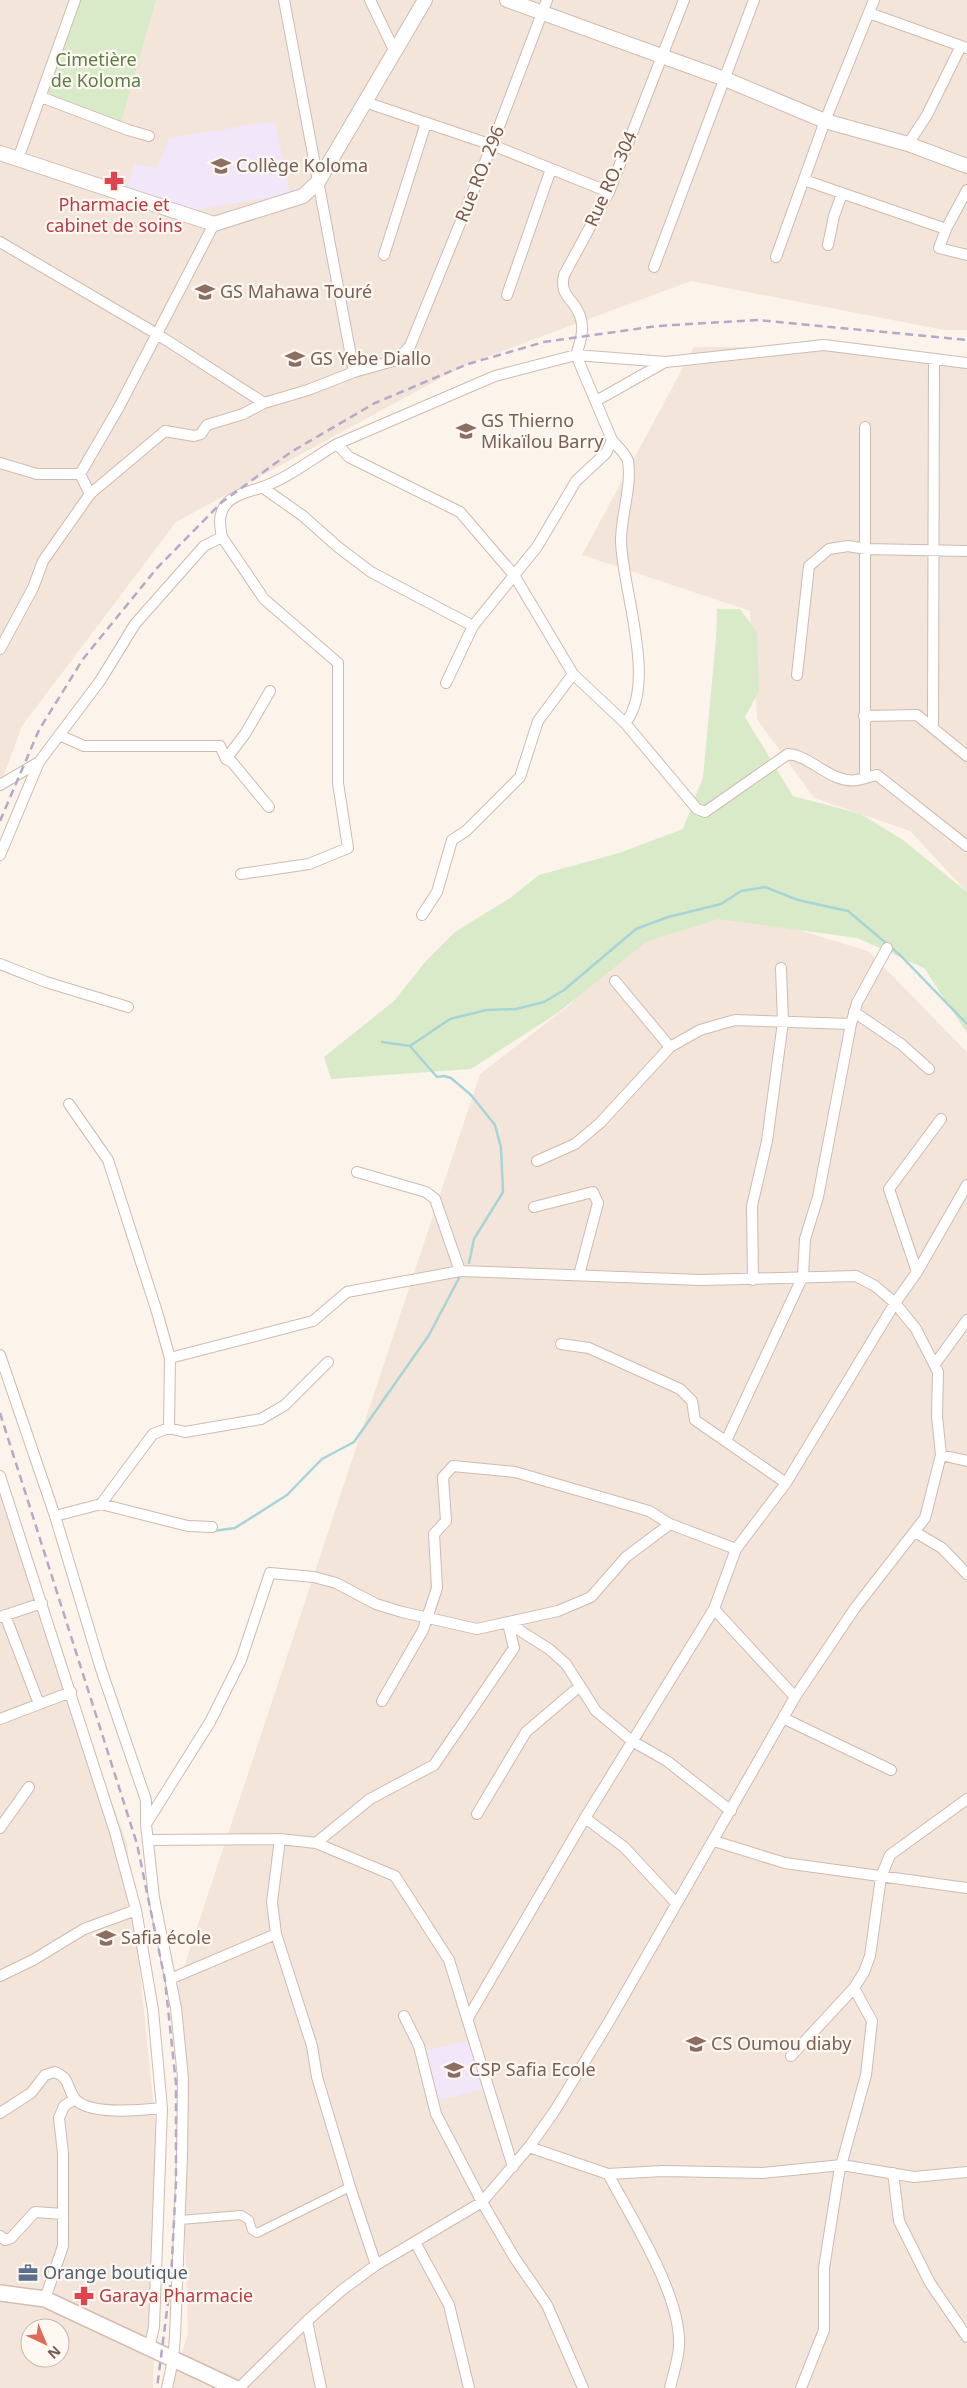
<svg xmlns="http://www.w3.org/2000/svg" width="967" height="2388" viewBox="0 0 967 2388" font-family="'Noto Sans',sans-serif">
  <rect width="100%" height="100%" fill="#fcf4eb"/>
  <path fill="#f3e5da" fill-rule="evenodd" d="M 0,0 L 967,0 L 967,330 L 944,330 L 691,281 L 465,365 L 176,522 L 22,726 L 0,786 Z
    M 694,347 L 826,347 L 967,368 L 967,892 L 910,831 L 814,798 L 757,719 L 750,611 L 582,555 Z
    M 721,914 L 763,919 L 868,951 L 967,1052 L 967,2388 L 171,2388 L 188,2333 L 177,1988 L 480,1074 L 571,1004 L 616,949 Z
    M 0,1490 L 5,1512 L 127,1843 L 158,2150 L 153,2388 L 0,2388 ZM 30,2328 L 60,2328 L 60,2358 L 30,2358 Z"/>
  <path fill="#f1e7f9" d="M 275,121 L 290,194 L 191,211 L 127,189 L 134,164 L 157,168 L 169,138 Z
    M 471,2040 L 483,2089 L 437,2101 L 424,2051 Z"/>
  <path fill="#d9eac9" d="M 81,0 L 156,0 L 121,122 L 47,95 Z
    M 717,609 L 740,609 L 757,632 L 759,691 L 745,717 L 793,796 L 861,814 L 903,840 L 967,892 L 967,1033 L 924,968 L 857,938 L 718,919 L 646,942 L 559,1012 L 471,1069 L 331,1079 L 324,1057 L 394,1001 L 426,961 L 455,932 L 510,898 L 539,875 L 619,853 L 683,829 L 703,777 L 716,639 Z"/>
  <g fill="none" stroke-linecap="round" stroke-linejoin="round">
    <path stroke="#a6d4d7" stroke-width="2.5" d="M 382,1042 L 410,1046 L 450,1019 L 486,1010 L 516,1009 L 544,1002 L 564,990 L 636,929 L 668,917 L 721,904 L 741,891 L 765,887 L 798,900 L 848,911 L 900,955 L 967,1024
      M 410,1046 L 437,1077 L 444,1076 L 451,1078 L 471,1095 L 495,1125 L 501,1148 L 503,1192 L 474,1239 L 469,1263
      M 213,1531 L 235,1528 L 287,1495 L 322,1459 L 354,1442 L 429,1335 L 459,1278"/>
    <defs>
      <path id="pedestrian" d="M 180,2220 L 241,2215 L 249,2220 L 252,2230 L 257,2233 L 350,2187"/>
      <path id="minor" d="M 284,0 L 354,372
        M 370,0 L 395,52
        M 869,13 L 967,48
        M 41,97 L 128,130 L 149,136
        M 365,102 L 492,145 L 609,192
        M 908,144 L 927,115 L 961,46
        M 18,159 L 75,0
        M 804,180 L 946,229
        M 967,190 L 946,229 L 939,248 L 967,255
        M 0,242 L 157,334 L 264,403
        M 828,245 L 834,216 L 842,194
        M 384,255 L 426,123
        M 776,257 L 825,121 L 874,0
        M 654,267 L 754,0
        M 507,295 L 551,169
        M 967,363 L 824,345 L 666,362 L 576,355 L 495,376 L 337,444 L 349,457 L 460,512 L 514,575 L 573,674 L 625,723 L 697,809 L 705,812 L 788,754 C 812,756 831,784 857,780 C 864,779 870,776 877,775 L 967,846
        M 596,401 L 665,362
        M 612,440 C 617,446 626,454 628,461 C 632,487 621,515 621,541 C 622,589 658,684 625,723
        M 0,463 L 37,474 L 80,474 L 119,407 L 214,224
        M 80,474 L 90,494
        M 262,487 L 303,516 L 338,547 L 371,572 L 473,626 L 446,683
        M 222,537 L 264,599 L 338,663 L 338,783 L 348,848 L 309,864 L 241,874
        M 473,626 L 537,547 L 576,481 L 606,453 L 612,440 L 576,355 C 580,343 585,329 580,316 C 574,298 559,297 564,275 L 609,192 L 684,0
        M 0,649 L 33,588 L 43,561 L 90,494 L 165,431 L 194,436 L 201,434 L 207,425 L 243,414 L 264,403 L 308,390 L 354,372 L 397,360 L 410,346 L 492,145 L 547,0
        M 797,675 L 809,566 L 829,549 L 848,546 L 866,549 L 967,551
        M 864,716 L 917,715 L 967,756
        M 933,727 L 934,359
        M 59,735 L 84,746 L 220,746 L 226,759 L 232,762 L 269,807
        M 226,759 L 245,734 L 270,691
        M 865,777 L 865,427
        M 0,785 L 39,762
        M 0,855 L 39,762 L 100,681 L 135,624 L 204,546 L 222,537 C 220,527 218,517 224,507 C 231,495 248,492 260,488 C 287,479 313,458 337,444
        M 422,915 L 437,892 L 452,840 L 466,831 L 520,777 L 538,721 L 573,674
        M 0,964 L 46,982 L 128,1007
        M 615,981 L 670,1047
        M 854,1012 L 901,1044 L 929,1069
        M 69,1104 L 108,1160 L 157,1312 L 170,1358 L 169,1428 L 153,1434 L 101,1504
        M 537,1161 L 575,1144 L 600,1123 L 670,1047 L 700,1030 L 735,1020 L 851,1024
        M 357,1172 L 426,1192 L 435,1199 L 460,1271
        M 534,1207 L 593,1192 L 598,1203 L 579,1275
        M 917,1272 L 889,1189 L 941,1119
        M 753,1280 L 752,1206 L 767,1141 L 783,1022 L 781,968
        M 561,1344 L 589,1348 L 680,1389 L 692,1401 L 695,1420 L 786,1483
        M 0,1355 L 55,1516 L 101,1669 L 146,1800 L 146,1824 L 154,1898 L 176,2008 L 183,2078 L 182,2156 L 175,2336 L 173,2360 L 167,2388
        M 170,1358 L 313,1321 L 347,1292 L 460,1271 L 701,1280 L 856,1276 L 875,1286 L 895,1303 L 916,1329 L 938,1372 L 937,1416 L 941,1455 L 925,1518 L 855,1608 L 795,1697 L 610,2020 L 554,2112 L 529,2147 L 482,2202 L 376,2265 L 342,2290 L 307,2321 L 239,2388
        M 935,1364 L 967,1320
        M 169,1428 L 185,1432 L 261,1419 L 285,1405 L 328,1362
        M 726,1441 L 803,1276 L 805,1239 L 818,1197 L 851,1024 L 857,1003 L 887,948
        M 941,1455 L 967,1461
        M 0,1476 L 115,1832 L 136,1910 L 153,2010 L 162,2108 L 154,2327 L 149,2349
        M 55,1516 L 101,1504 L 188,1526 L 212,1527
        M 915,1532 L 942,1548 L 967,1574
        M 714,1609 L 795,1697
        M 5,1615 L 39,1704
        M 0,1617 L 42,1603
        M 508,1623 L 549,1649 L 566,1664 L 596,1711 L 632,1741 L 667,1761 L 731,1811
        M 382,1701 L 423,1630 L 437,1588 L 434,1534 L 446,1521 L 443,1477 L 453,1466 L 515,1472 L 649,1511 L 670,1524 L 736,1549
        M 783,1718 L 891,1770
        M 0,1719 L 71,1692
        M 477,1814 L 526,1732 L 580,1686
        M 585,1818 L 624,1847 L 676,1903
        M 146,1824 L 210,1722 L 241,1660 L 270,1573 L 314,1577 L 336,1583 L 376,1604 L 402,1612 L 477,1629 L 558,1611 L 591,1597 L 626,1557 L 670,1524
        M 0,1828 L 29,1787
        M 280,1839 L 272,1902 L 276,1934 L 312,2046 L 317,2077 L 350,2187 L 376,2265
        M 148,1840 L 280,1839 L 316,1843 L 395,1876 L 449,1960 L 513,2167
        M 714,1841 L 785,1863 L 967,1888
        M 316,1843 L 370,1799 L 434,1765 L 514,1648 L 508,1623
        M 0,1976 L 33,1960 L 84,1929 L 136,1910
        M 170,1979 L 276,1934
        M 404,2016 L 419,2046 L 436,2114 L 482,2202 L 514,2257 L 547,2305 L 583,2388
        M 468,2018 L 585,1818 L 714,1609 L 736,1549 L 786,1483 L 895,1303 L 917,1272 L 967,1185
        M 791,2056 L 854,1988 L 864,1972 L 870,1956 L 881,1877 L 890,1855 L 967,1799
        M 0,2113 L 31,2093 L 45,2075 L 55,2072 C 71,2079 66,2087 75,2099 C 90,2116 142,2110 162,2108
        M 529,2147 L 608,2174 L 663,2171 L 762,2173 L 842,2165 L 914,2177 L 967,2172
        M 893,2173 L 899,2221 L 930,2283 L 967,2337
        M 608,2174 C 632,2219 682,2296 679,2347 C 678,2360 673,2375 670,2388
        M 63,2214 L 63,2153 L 59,2118 L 64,2106 L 75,2099
        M 0,2236 L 5,2240 L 11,2238 L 35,2212 L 63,2214 L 63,2246 L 45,2299
        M 415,2242 L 449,2305 L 469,2388
        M 307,2321 L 321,2388
        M 801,2388 L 824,2330 L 824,2268 L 839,2173 L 866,2075 L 872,2021 L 854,1988"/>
      <path id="tertiary" d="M 507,0 L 725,79 L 825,121 L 908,144 L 967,166
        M 0,153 L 214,224 L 303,196 L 318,182 L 425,0"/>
      <path id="secondary" d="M 0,2293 L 45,2299 L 235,2388"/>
    </defs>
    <use href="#pedestrian" stroke="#cebbb0" stroke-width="10"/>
    <use href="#minor" stroke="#cebbb0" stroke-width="12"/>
    <use href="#tertiary" stroke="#cebbb0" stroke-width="16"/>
    <use href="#secondary" stroke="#d4bdb0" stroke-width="18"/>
    <use href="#pedestrian" stroke="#fff" stroke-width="8"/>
    <use href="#minor" stroke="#fff" stroke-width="10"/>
    <use href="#tertiary" stroke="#fff" stroke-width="14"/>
    <use href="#secondary" stroke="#fff" stroke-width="15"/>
    <path stroke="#b6a8c7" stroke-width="2.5" stroke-dasharray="8 5" stroke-linecap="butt" d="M 0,821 L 39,730 L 83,659 L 157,568 L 222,502 L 291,452 L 375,403 L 468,364 L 544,342 L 657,326 L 758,320 L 967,340
      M 0,1413 L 137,1844 L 165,1980 L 176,2084 L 176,2182 L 171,2279 L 157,2388"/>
  </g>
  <defs>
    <symbol id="school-bare" viewBox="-9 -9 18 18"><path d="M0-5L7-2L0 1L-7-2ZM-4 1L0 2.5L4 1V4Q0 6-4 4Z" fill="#8d6e63" stroke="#fef8f2" stroke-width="2.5" paint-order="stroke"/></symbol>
    <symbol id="pharmacy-bare" viewBox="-9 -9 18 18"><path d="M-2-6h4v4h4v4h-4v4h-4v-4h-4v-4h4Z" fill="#e0444e" stroke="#fef8f2" stroke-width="2.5" paint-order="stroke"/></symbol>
    <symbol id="office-bare" viewBox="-9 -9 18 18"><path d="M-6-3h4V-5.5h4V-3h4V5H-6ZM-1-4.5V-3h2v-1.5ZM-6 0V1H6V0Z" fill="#5c6f8a" stroke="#fef8f2" stroke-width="2.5" paint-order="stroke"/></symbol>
  </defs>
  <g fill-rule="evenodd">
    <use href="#school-bare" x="207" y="152" width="28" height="28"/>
    <use href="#pharmacy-bare" x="100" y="167" width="28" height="28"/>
    <use href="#school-bare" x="191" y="278" width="28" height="28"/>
    <use href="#school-bare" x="281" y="345" width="28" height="28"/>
    <use href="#school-bare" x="452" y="417" width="28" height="28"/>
    <use href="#school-bare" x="92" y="1924" width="28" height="28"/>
    <use href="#school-bare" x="682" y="2030" width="28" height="28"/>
    <use href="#school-bare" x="440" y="2056" width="28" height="28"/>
    <use href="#office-bare" x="14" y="2259" width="28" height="28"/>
    <use href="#pharmacy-bare" x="70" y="2282" width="28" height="28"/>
  </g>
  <g text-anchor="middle" stroke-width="4.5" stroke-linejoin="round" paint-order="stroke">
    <g font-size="18" fill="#5b7c46" stroke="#fef8f2">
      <text x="96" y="66">Cimetière<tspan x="96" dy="21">de Koloma</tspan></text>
    </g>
    <g font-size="18" fill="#785e54" stroke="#fef8f2" text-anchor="start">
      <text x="236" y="172">Collège Koloma</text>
      <text x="220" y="298">GS Mahawa Touré</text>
      <text x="310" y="365">GS Yebe Diallo</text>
      <text x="481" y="427">GS Thierno<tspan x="481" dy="21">Mikaïlou Barry</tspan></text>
      <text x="121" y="1944">Safia école</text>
      <text x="711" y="2050">CS Oumou diaby</text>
      <text x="469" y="2076">CSP Safia Ecole</text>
    </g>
    <g font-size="18" fill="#77594e" stroke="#fef8f2">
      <text transform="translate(480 174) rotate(-68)" y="6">Rue RO. 296</text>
      <text transform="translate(611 179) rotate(-66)" y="6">Rue RO. 304</text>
    </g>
    <g font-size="18" fill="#be3a42" stroke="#fef8f2">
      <text x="114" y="211">Pharmacie et<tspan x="114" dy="21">cabinet de soins</tspan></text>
      <text x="99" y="2302" text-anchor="start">Garaya Pharmacie</text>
    </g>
    <g font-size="18" fill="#4e5e75" stroke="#fef8f2" text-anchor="start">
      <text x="43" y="2279">Orange boutique</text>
    </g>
  </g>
  <g transform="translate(45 2343) rotate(136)"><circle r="24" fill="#fef8f2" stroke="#c8b8b0"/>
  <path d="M0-4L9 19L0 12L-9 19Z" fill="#e06957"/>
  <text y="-8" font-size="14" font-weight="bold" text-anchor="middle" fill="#77594e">N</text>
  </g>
</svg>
